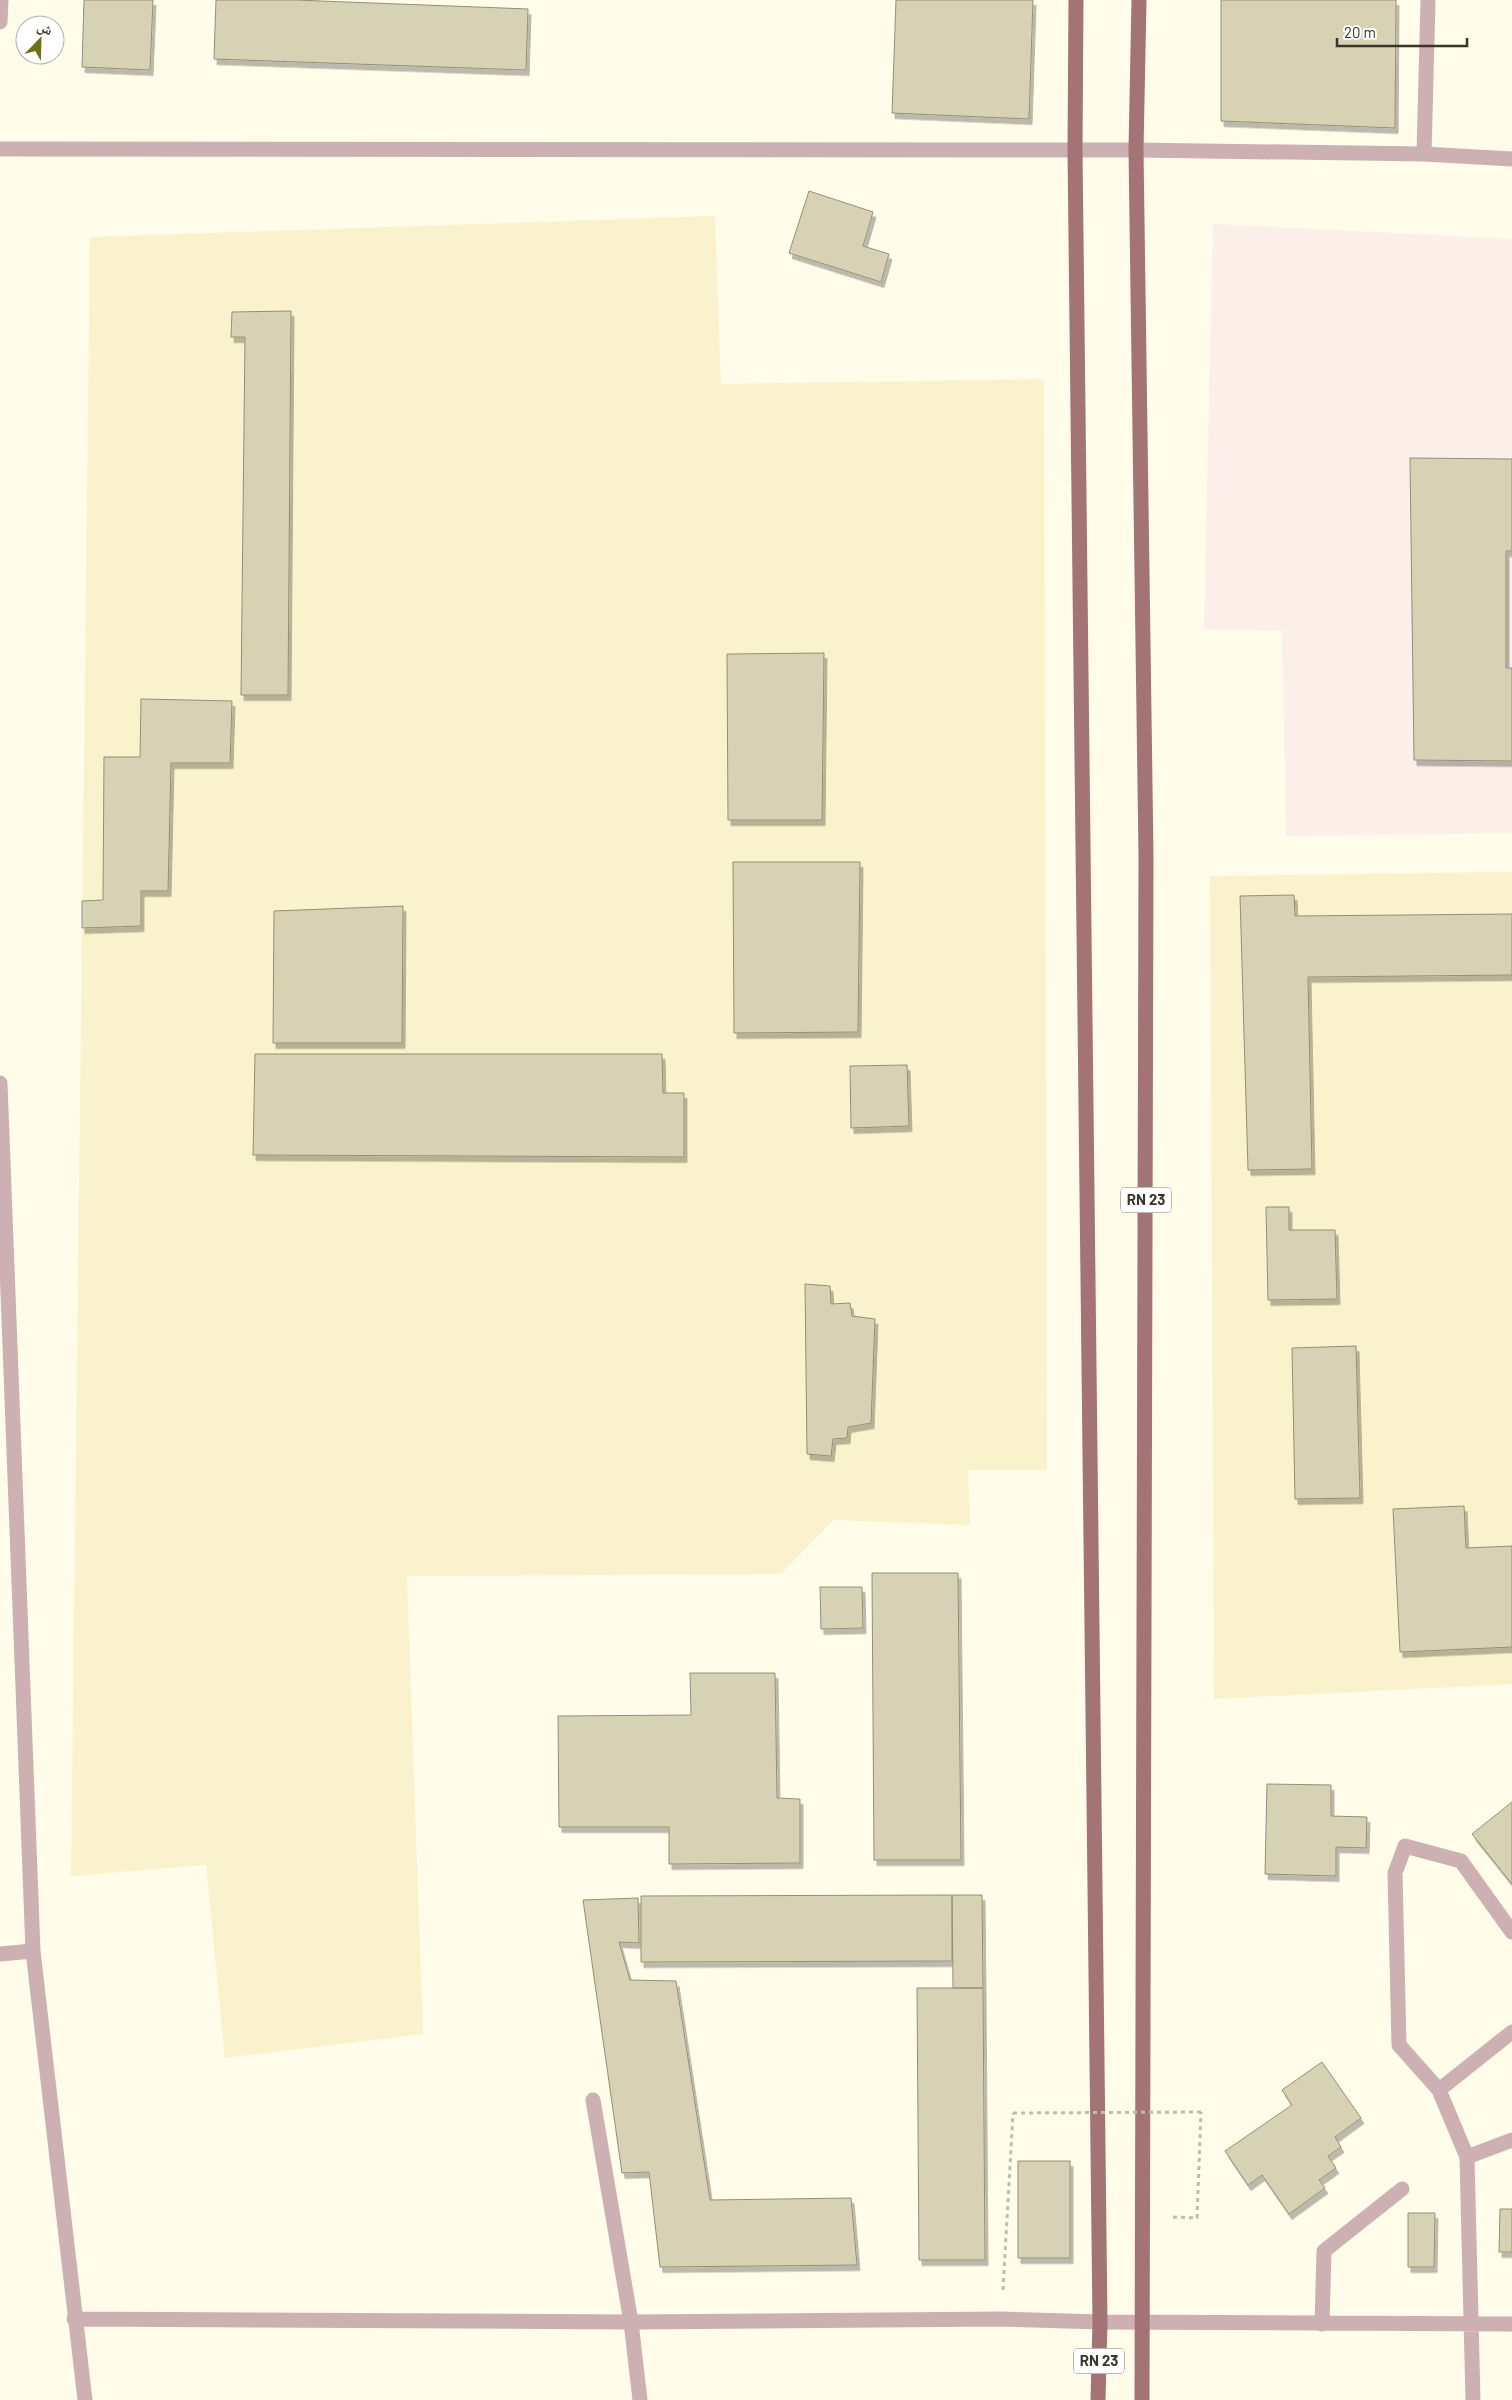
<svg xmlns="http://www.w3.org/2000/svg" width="1512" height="2400" viewBox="0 0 1512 2400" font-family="Barlow,'Noto Naskh Arabic',sans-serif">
  <defs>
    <filter id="shadow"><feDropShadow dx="3" dy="5.5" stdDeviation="0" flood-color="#0004"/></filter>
  </defs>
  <rect width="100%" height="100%" fill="#fffcea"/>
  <path fill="#f9f2cc" d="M 715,216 L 721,384 L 1044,379 L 1047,1470 L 968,1470 L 970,1525 L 833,1520 L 781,1574 L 407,1576 L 423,2034 L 225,2058 L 206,1865 L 71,1876 L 90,237 Z
    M 1512,872 L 1512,1684 L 1214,1699 L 1210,876 Z"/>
  <path fill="#fceee8" d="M 1213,224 L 1512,239 L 1512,833 L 1286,836 L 1282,631 L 1204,629 Z"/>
  <path fill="#d8d2b5" stroke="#948f74" filter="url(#shadow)" d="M 84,0 L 153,0 L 150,70 L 82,67 Z
    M 216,0 L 295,0 L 528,9 L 526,70 L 214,59 Z
    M 896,0 L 1033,0 L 1029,119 L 892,113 Z
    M 1221,0 L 1396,0 L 1395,128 L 1221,121 Z
    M 809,191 L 873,212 L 863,246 L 889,254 L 881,282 L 789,253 Z
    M 291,311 L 288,695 L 241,695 L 245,337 L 231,337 L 232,312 Z
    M 1410,458 L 1512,459 L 1512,551 L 1506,551 L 1506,668 L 1512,668 L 1512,761 L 1414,760 Z
    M 824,653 L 822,820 L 728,820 L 727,654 Z
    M 141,699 L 232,701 L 230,763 L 171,763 L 168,891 L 141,891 L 141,926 L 82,928 L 82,901 L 103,900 L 104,757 L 140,757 Z
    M 733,862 L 860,862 L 858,1032 L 734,1033 Z
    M 1294,895 L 1295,916 L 1512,914 L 1512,975 L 1308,977 L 1312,1169 L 1248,1170 L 1240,896 Z
    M 403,906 L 402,1043 L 273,1043 L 274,911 Z
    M 255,1054 L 662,1054 L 663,1093 L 684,1093 L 684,1157 L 253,1155 Z
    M 907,1065 L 909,1126 L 851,1128 L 850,1066 Z
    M 1266,1207 L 1289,1207 L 1289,1230 L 1335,1230 L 1337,1299 L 1268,1300 Z
    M 805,1284 L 830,1286 L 831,1304 L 850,1303 L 852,1316 L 875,1319 L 871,1423 L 848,1427 L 847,1438 L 833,1439 L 831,1456 L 807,1454 Z
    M 1356,1346 L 1360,1498 L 1295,1499 L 1292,1348 Z
    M 1464,1506 L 1466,1548 L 1512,1546 L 1512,1647 L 1400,1652 L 1393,1509 Z
    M 872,1573 L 958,1573 L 961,1860 L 874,1860 Z
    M 820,1587 L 862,1587 L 863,1628 L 821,1629 Z
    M 690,1673 L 775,1673 L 777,1798 L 800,1799 L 800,1863 L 669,1864 L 669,1827 L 559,1827 L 558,1716 L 691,1715 Z
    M 1267,1784 L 1331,1785 L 1331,1816 L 1367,1817 L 1366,1848 L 1336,1847 L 1336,1876 L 1265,1874 Z
    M 1512,1802 L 1512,1884 L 1472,1834 Z
    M 952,1895 L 952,1961 L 641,1962 L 641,1896 Z
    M 952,1895 L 982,1895 L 983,1988 L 953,1988 Z
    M 638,1898 L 639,1943 L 619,1942 L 630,1980 L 676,1981 L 710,2200 L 851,2198 L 857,2265 L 660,2267 L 649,2172 L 622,2173 L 583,1900 Z
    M 917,1988 L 983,1988 L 985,2260 L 919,2260 Z
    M 1322,2062 L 1361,2118 L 1335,2137 L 1341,2147 L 1328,2156 L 1336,2168 L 1319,2180 L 1325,2188 L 1289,2214 L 1262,2175 L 1248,2185 L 1225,2151 L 1292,2105 L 1282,2090 Z
    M 1018,2161 L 1070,2161 L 1070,2258 L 1018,2258 Z
    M 1500,2209 L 1512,2209 L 1512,2252 L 1499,2252 Z
    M 1408,2213 L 1435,2213 L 1434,2267 L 1408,2267 Z"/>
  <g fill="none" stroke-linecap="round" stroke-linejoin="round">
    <path stroke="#bfbcac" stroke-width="3" stroke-dasharray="4 4" stroke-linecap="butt" d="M 1173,2217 L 1197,2218 L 1201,2112
      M 1003,2290 L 1013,2113"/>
    <path stroke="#cdb1b2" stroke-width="15" d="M 0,22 L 1,0
      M 0,149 L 1136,150 L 1424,154 L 1512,159
      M 1424,154 L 1428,0
      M 0,1083 L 33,1951 L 85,2400
      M 0,1954 L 33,1951
      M 1439,2090 L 1399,2045 L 1395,1873 L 1405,1846 L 1461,1861 L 1512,1932
      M 593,2100 L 631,2322 L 640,2400
      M 1467,2157 L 1512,2140
      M 74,2319 L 631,2322 L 1001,2319 L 1100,2322 L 1512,2324
      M 1322,2324 L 1324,2251 L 1402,2189
      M 1473,2400 L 1467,2157 L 1439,2090 L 1512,2032"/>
    <path stroke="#a37376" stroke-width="15" d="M 1076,0 L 1075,150 L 1100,2322 L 1098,2400
      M 1139,0 L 1136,150 L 1146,855 L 1142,2400"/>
    <path stroke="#bfbcac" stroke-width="3" stroke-dasharray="4 4" stroke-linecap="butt" d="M 1013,2113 L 1201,2112"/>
  </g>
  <g text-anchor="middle" stroke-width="4" stroke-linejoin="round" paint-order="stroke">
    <g fill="#fff" stroke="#74726a" stroke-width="1">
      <rect x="1121" y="1187.5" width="50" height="25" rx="4"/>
      <rect x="1074" y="2348.5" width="50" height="25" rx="4"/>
    </g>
    <g font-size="15" font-weight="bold" fill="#38352a">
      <text x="1146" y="1205">RN 23</text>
      <text x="1099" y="2366">RN 23</text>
    </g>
  </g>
  <g transform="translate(40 40) rotate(23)"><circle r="24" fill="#ffffff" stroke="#afaeaa"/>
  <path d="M0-4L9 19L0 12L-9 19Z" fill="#6e7115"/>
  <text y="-8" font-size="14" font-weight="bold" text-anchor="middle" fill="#38352a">ش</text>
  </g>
  <path d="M1337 38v8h130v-8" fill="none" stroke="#38352a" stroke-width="2.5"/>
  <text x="1344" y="38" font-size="15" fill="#38352a" stroke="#ffffff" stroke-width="4" paint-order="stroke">20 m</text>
</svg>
